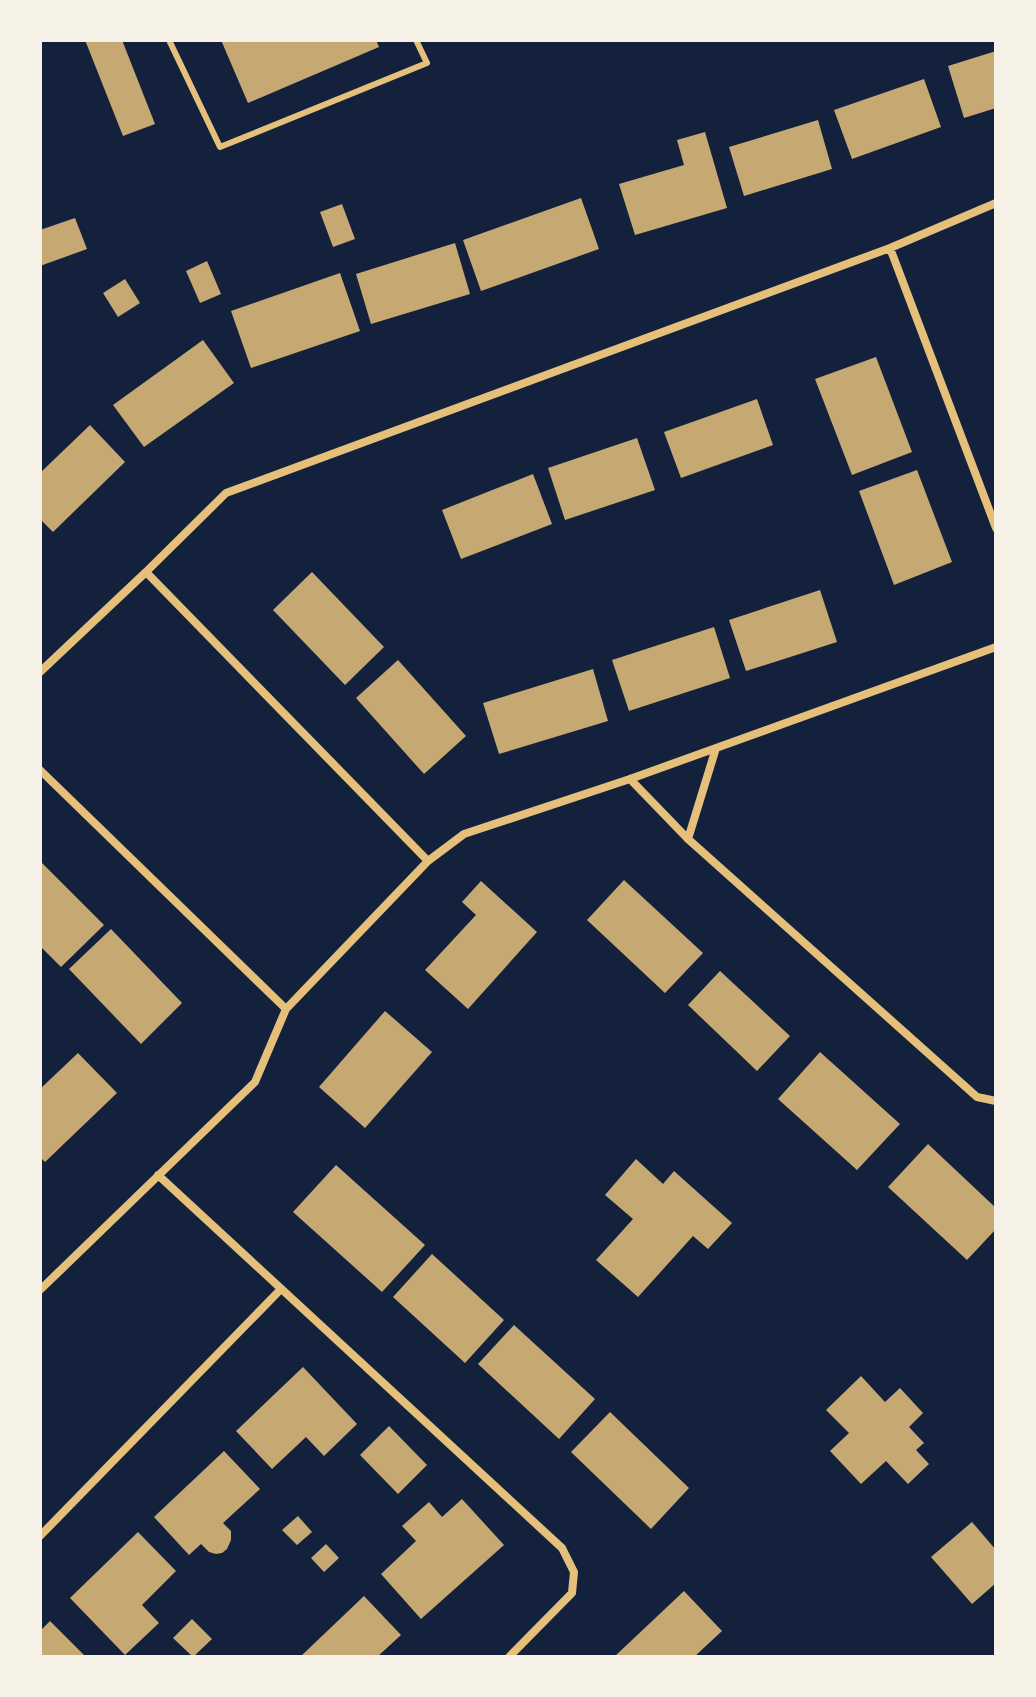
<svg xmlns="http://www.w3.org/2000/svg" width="1036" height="1697" viewBox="0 0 1036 1697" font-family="Mulish,sans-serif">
  <rect width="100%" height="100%" fill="#14213d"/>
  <path fill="#c6a872" d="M 85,40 L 122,40 L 155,124 L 123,136 Z
    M 221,40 L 376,40 L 379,47 L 248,103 Z
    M 996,51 L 996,108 L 964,118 L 948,66 Z
    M 924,79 L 941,127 L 852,159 L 834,110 Z
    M 818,120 L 832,169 L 744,196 L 729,147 Z
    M 705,132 L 727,208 L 635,235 L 619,184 L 684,165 L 677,140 Z
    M 581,198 L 599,249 L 481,291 L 463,240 Z
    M 342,204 L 355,239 L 333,247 L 320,212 Z
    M 75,218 L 87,249 L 40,266 L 40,230 Z
    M 455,243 L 470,294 L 371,324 L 356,274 Z
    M 207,261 L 221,294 L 200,303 L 186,271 Z
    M 340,273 L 360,331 L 251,368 L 231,311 Z
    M 125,279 L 140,303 L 118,317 L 103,293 Z
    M 203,340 L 234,383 L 144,447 L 113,405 Z
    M 876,357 L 912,452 L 852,475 L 815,379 Z
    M 757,399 L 773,445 L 681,478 L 664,432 Z
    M 90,425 L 125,462 L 53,532 L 40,519 L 40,473 Z
    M 637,438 L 655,490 L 565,520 L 548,468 Z
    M 917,470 L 952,562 L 894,585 L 859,491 Z
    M 533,474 L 552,524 L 461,559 L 442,510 Z
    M 312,572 L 384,647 L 345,685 L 273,610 Z
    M 820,590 L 837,642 L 746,671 L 729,620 Z
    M 714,627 L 730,678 L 629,711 L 612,660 Z
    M 398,660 L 466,736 L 424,774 L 356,698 Z
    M 593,669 L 608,721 L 499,754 L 483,703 Z
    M 40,861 L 104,925 L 61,967 L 40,946 Z
    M 624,880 L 703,953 L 665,993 L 587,920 Z
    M 481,881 L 537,932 L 468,1009 L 425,970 L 476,915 L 462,902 Z
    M 111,929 L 182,1003 L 141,1044 L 69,969 Z
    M 720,971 L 790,1036 L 757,1071 L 688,1005 Z
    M 385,1011 L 432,1052 L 365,1128 L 319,1087 Z
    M 820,1052 L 900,1124 L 857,1170 L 778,1099 Z
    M 78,1053 L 117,1093 L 45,1162 L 40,1157 L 40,1089 Z
    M 928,1144 L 996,1208 L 996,1229 L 967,1260 L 888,1187 Z
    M 636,1159 L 663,1184 L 674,1171 L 732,1223 L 708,1249 L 693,1236 L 638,1297 L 596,1260 L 633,1219 L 605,1195 Z
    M 336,1165 L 425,1245 L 382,1292 L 293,1212 Z
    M 432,1254 L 504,1320 L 465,1363 L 393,1297 Z
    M 514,1325 L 595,1399 L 559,1439 L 478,1364 Z
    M 303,1367 L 357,1424 L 324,1456 L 306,1437 L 272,1469 L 236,1431 Z
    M 861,1376 L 885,1402 L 900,1388 L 923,1413 L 909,1427 L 924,1443 L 916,1450 L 929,1464 L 908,1484 L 886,1461 L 861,1484 L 830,1451 L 849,1433 L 826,1410 Z
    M 610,1412 L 689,1488 L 651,1529 L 571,1452 Z
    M 389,1426 L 427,1465 L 398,1494 L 360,1455 Z
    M 224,1451 L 260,1489 L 223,1523 L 231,1531 L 231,1540 L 227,1549 L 222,1553 L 216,1554 L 209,1552 L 201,1544 L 189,1555 L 154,1517 Z
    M 462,1499 L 504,1545 L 421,1619 L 381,1574 L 416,1541 L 402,1526 L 429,1502 L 442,1517 Z
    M 298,1516 L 312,1532 L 297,1545 L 282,1530 Z
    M 972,1522 L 996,1550 L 996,1583 L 972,1604 L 931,1557 Z
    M 138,1532 L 176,1571 L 142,1605 L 159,1623 L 125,1655 L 70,1598 Z
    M 326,1544 L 339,1558 L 324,1572 L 311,1558 Z
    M 684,1591 L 722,1631 L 694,1657 L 614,1657 Z
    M 364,1596 L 401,1635 L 377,1657 L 300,1657 Z
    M 192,1619 L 212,1639 L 193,1657 L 173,1638 Z
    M 50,1621 L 86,1657 L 40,1657 L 40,1631 Z"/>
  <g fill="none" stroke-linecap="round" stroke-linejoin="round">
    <path stroke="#e5c07b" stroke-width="6" d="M 169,40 L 220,147 L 427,63 L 416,40"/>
    <path stroke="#e5c07b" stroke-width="8" d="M 890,248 L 996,528
      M 146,572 L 428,861
      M 40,672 L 146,572 L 226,493 L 890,248 L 996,203
      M 40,770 L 286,1009
      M 630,779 L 688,839 L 977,1097 L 996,1101
      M 688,839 L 716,748
      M 158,1175 L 562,1548 L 574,1572 L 572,1593 L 509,1657
      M 40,1290 L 255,1082 L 286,1009 L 428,861 L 464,834 L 630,779 L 996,647
      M 40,1536 L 281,1289"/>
  </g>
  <rect width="1036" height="1697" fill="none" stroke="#f6f1e7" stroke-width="84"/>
</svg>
